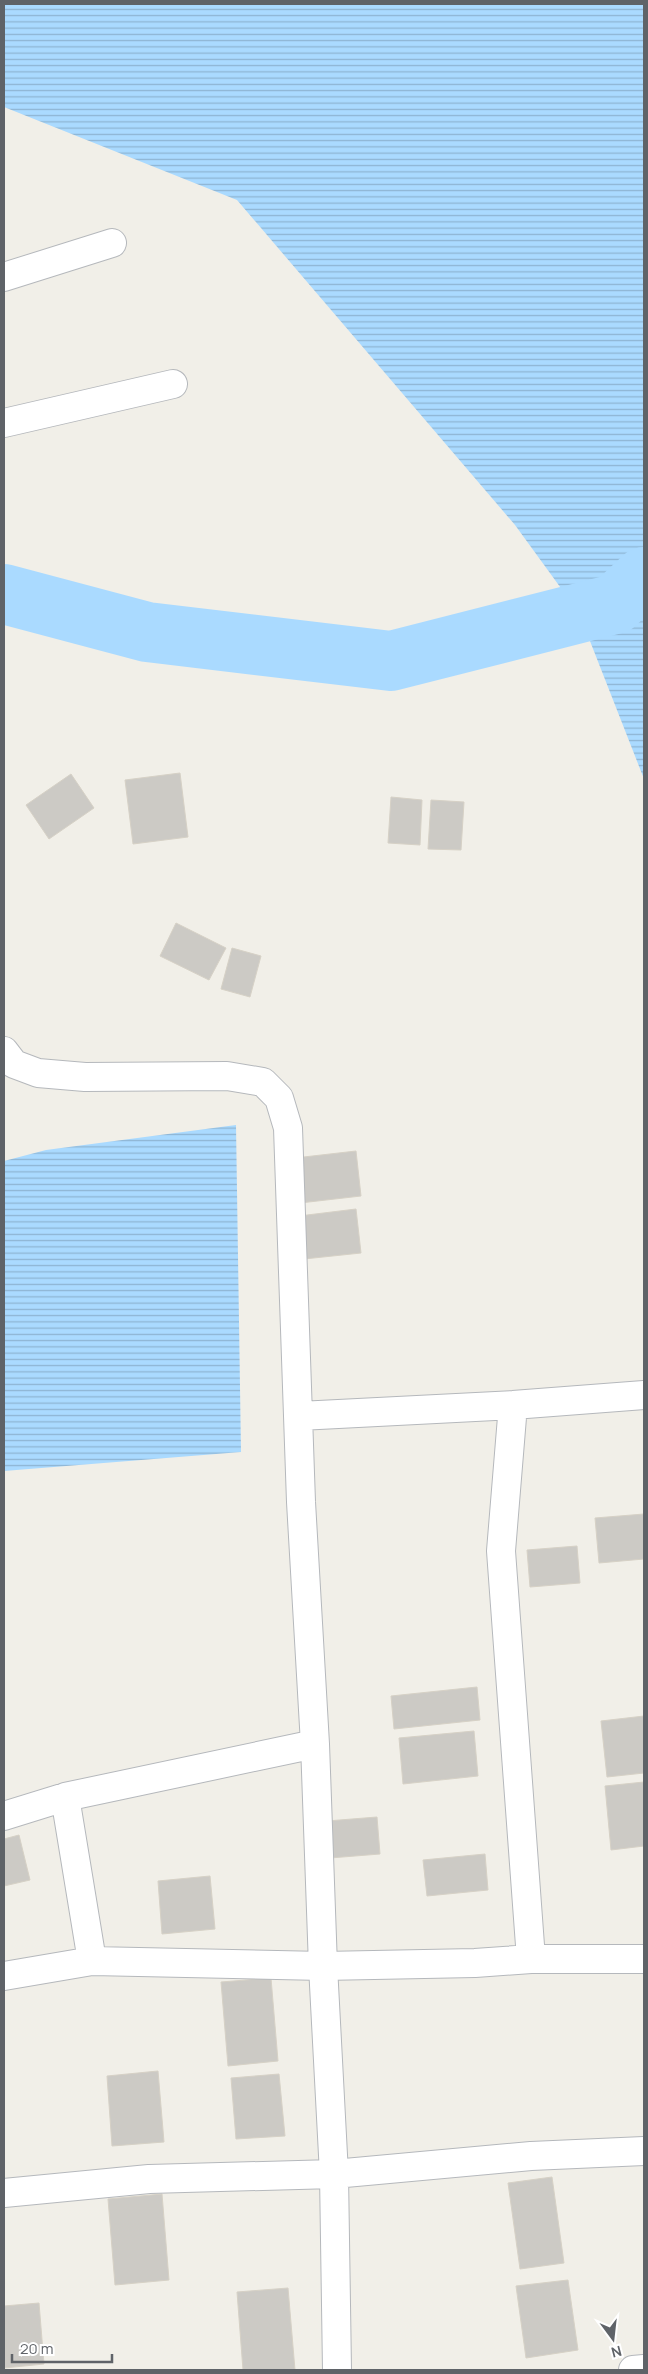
<svg xmlns="http://www.w3.org/2000/svg" width="648" height="2374" viewBox="0 0 648 2374" font-family="Manrope,sans-serif">
  <defs>
    <pattern id="water-rules" width="6" height="5" patternUnits="userSpaceOnUse" patternTransform="scale(1.25)"><rect width="6" height="5" fill="#aadaff"/><path d="M0 2.5h6" fill="none" stroke="#8eb4d2"/></pattern>
  </defs>
  <rect width="100%" height="100%" fill="#f1efe8"/>
  <path fill="url(#water-rules)" d="M 4,4 L 644,4 L 644,779 L 579,613 L 515,525 L 237,200 L 4,107 Z
    M 236,1125 L 241,1452 L 4,1471 L 4,1161 L 46,1150 Z"/>
  <g fill="none" stroke-linecap="round" stroke-linejoin="round">
    <path stroke="#aadaff" stroke-width="60" d="M 4,594 L 147,632 L 391,661 L 615,604 L 644,577"/>
  </g>
  <path fill="#cccac5" stroke="#d6d1c6" d="M 180,773 L 188,837 L 133,844 L 125,780 Z
    M 71,774 L 94,808 L 49,839 L 26,805 Z
    M 391,797 L 422,800 L 420,845 L 388,843 Z
    M 431,800 L 464,802 L 461,850 L 428,849 Z
    M 176,923 L 226,948 L 209,980 L 160,956 Z
    M 232,948 L 261,956 L 250,997 L 221,989 Z
    M 356,1151 L 361,1196 L 300,1203 L 295,1158 Z
    M 356,1209 L 361,1253 L 304,1259 L 299,1216 Z
    M 644,1514 L 644,1559 L 599,1563 L 595,1518 Z
    M 577,1546 L 580,1583 L 530,1587 L 527,1550 Z
    M 477,1687 L 480,1720 L 394,1729 L 391,1696 Z
    M 644,1716 L 644,1773 L 607,1777 L 601,1721 Z
    M 474,1731 L 478,1776 L 403,1784 L 399,1738 Z
    M 644,1782 L 644,1846 L 611,1850 L 605,1786 Z
    M 377,1817 L 380,1854 L 330,1858 L 327,1821 Z
    M 19,1835 L 30,1880 L 4,1886 L 4,1839 Z
    M 485,1854 L 488,1890 L 427,1896 L 423,1860 Z
    M 210,1876 L 215,1929 L 162,1934 L 158,1881 Z
    M 271,1978 L 278,2061 L 228,2066 L 221,1982 Z
    M 158,2071 L 164,2142 L 112,2146 L 107,2076 Z
    M 279,2074 L 285,2136 L 236,2139 L 231,2078 Z
    M 552,2177 L 564,2263 L 520,2269 L 508,2183 Z
    M 162,2194 L 169,2280 L 115,2285 L 108,2199 Z
    M 568,2280 L 578,2350 L 526,2358 L 516,2286 Z
    M 288,2288 L 295,2370 L 243,2370 L 237,2292 Z
    M 39,2303 L 44,2364 L 4,2368 L 4,2306 Z"/>
  <g fill="none" stroke-linecap="round" stroke-linejoin="round">
    <defs>
      <path id="minor" d="M 4,277 L 112,243
        M 4,423 L 173,384
        M 4,1051 L 14,1064 L 38,1073 L 85,1077 L 227,1076 L 263,1082 L 279,1098 L 288,1128 L 301,1502 L 315,1744 L 323,1966 L 334,2174 L 337,2370
        M 513,1405 L 501,1551 L 531,1959
        M 299,1416 L 513,1405 L 644,1395
        M 65,1797 L 92,1961
        M 4,1816 L 65,1797 L 315,1744
        M 4,1976 L 92,1961 L 323,1966 L 475,1963 L 531,1959 L 644,1959
        M 4,2193 L 149,2179 L 334,2174 L 531,2156 L 644,2151
        M 633,2370 L 644,2369"/>
    </defs>
    <use href="#minor" stroke="#b5b8bc" stroke-width="30"/>
    <use href="#minor" stroke="#fff" stroke-width="28"/>
  </g>
  <rect width="648" height="2374" fill="none" stroke="#5f6368" stroke-width="10"/>
  <g transform="translate(613 2339) rotate(165)" stroke="#ffffff" stroke-width="4" paint-order="stroke">
  <path d="M0-4L9 19L0 12L-9 19Z" fill="#5f6368"/>
  <text y="-8" font-size="14" font-weight="bold" text-anchor="middle" fill="#5f6368">N</text>
  </g>
  <path d="M12 2354v8h100v-8" fill="none" stroke="#5f6368" stroke-width="2.5"/>
  <text x="20" y="2354" font-size="15" fill="#5f6368" stroke="#ffffff" stroke-width="4" paint-order="stroke">20 m</text>
</svg>
